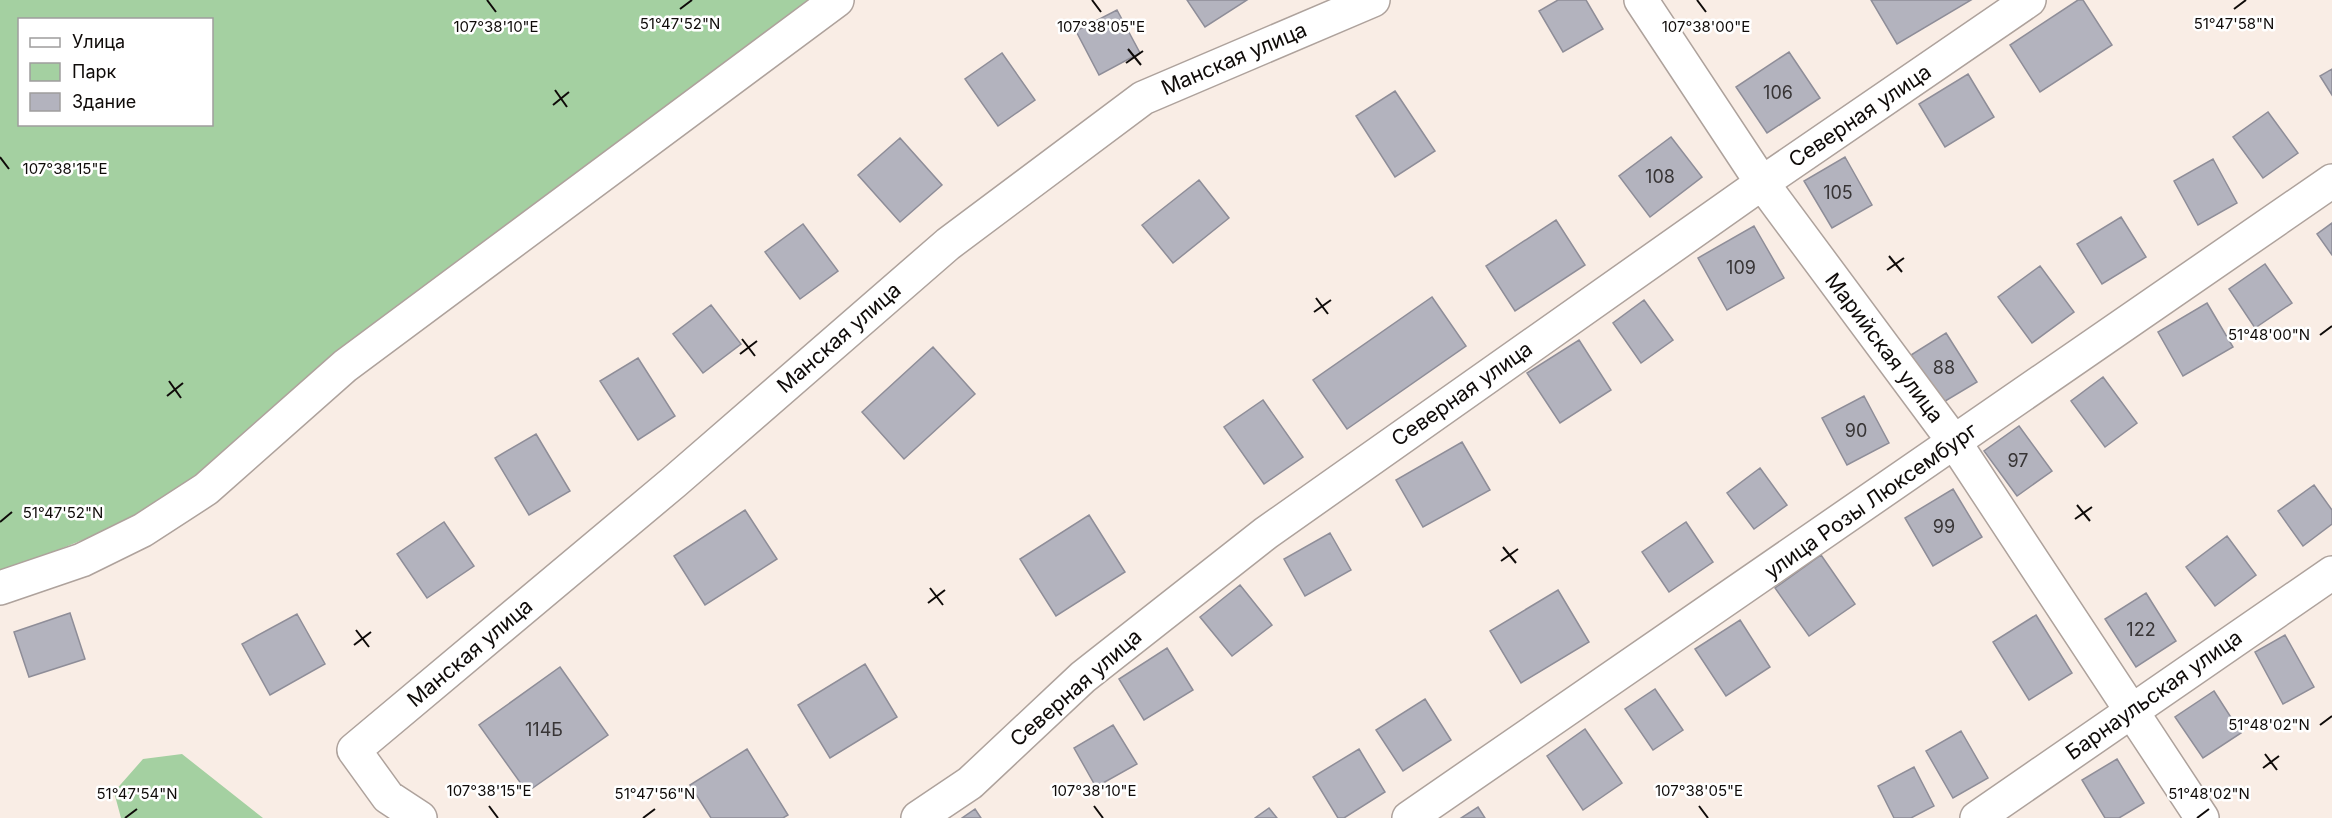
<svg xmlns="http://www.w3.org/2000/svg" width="2332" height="818" viewBox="0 0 2332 818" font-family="Inter,sans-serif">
  <rect width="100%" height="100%" fill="#f9ede5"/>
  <path fill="#a4d0a1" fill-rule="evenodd" d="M 0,0 L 812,0 L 436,283 L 309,375 L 184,485 L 122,524 L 43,556 L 0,570 ZM 20,20 L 212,20 L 212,124 L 20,124 Z
    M 182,754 L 263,818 L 121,818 L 114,792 L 143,759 Z"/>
  <path fill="#b3b3be" stroke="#8e8d98" stroke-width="1.5" d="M 1187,0 L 1247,0 L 1205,27 Z
    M 1558,0 L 1586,0 L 1603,29 L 1563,52 L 1539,11 Z
    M 1871,0 L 1971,0 L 1897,44 Z
    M 2078,0 L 2083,0 L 2112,45 L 2040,92 L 2010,45 Z
    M 1117,10 L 1140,53 L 1099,75 L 1076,31 Z
    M 1789,52 L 1820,98 L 1767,133 L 1736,87 Z
    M 1002,53 L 1035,100 L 998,126 L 965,79 Z
    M 2332,69 L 2332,95 L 2320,76 Z
    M 1968,74 L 1994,117 L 1945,147 L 1919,104 Z
    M 1395,91 L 1435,151 L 1395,177 L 1356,116 Z
    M 2268,112 L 2298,153 L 2263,178 L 2233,137 Z
    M 1671,137 L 1702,177 L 1650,217 L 1619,176 Z
    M 900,138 L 942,185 L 900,222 L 858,175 Z
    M 1845,157 L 1872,205 L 1832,228 L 1804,181 Z
    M 2213,159 L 2237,203 L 2198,225 L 2174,181 Z
    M 1199,180 L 1229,218 L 1173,263 L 1142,225 Z
    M 2121,217 L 2146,257 L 2102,284 L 2077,244 Z
    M 1556,220 L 1585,265 L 1515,311 L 1486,266 Z
    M 2332,223 L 2332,255 L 2317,234 Z
    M 803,224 L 838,271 L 800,299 L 765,252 Z
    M 1754,226 L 1784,278 L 1727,310 L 1698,258 Z
    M 2265,264 L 2292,303 L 2255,328 L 2229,289 Z
    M 2040,266 L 2074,312 L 2032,343 L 1998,297 Z
    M 1432,297 L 1466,346 L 1347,429 L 1313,380 Z
    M 1644,300 L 1673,340 L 1641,363 L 1613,323 Z
    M 2207,303 L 2233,347 L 2183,376 L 2158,332 Z
    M 711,305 L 741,344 L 703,373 L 673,334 Z
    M 1946,333 L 1977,382 L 1942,403 L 1911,355 Z
    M 1579,340 L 1611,390 L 1560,423 L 1527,373 Z
    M 933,347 L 975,394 L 904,459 L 862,412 Z
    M 638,358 L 675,416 L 638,440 L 600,381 Z
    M 2103,377 L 2137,423 L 2105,447 L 2071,401 Z
    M 1864,396 L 1889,443 L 1847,465 L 1822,418 Z
    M 1263,400 L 1303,457 L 1264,484 L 1224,427 Z
    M 2019,426 L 2052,471 L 2017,496 L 1984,451 Z
    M 536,434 L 570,491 L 529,515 L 495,458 Z
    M 1462,442 L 1490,490 L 1423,527 L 1396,480 Z
    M 1760,468 L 1787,505 L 1754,529 L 1727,493 Z
    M 2314,485 L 2332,510 L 2332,524 L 2303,546 L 2278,511 Z
    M 1953,489 L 1982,537 L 1933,566 L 1905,518 Z
    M 745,510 L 777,559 L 705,605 L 674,556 Z
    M 1089,515 L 1125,572 L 1056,616 L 1020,559 Z
    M 444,522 L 474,566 L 427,598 L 397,554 Z
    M 1686,522 L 1713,562 L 1669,592 L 1642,552 Z
    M 1330,533 L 1351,570 L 1305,596 L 1284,559 Z
    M 2227,536 L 2256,575 L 2215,606 L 2186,567 Z
    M 1821,555 L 1855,604 L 1809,636 L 1775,588 Z
    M 1240,585 L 1272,625 L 1232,656 L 1200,617 Z
    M 1558,590 L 1589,642 L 1521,683 L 1490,631 Z
    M 2146,593 L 2176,641 L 2136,667 L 2105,619 Z
    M 70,613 L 85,659 L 29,677 L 14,632 Z
    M 297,614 L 325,664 L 270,695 L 242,644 Z
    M 2036,615 L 2072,673 L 2029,700 L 1993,642 Z
    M 1740,620 L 1770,667 L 1726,696 L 1695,649 Z
    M 2285,635 L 2314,687 L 2283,704 L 2255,652 Z
    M 1167,648 L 1193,690 L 1144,720 L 1119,679 Z
    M 865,664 L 897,717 L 830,758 L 798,705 Z
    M 560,667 L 608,735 L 527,792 L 479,725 Z
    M 1655,689 L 1683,730 L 1653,750 L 1625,709 Z
    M 2214,691 L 2241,733 L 2203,758 L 2175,717 Z
    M 1425,699 L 1451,740 L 1403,771 L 1376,730 Z
    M 1113,725 L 1137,764 L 1096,787 L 1074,748 Z
    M 1585,729 L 1622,783 L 1583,810 L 1547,756 Z
    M 1961,731 L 1988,778 L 1953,798 L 1926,751 Z
    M 747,749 L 788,815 L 783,818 L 711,818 L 690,785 Z
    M 1359,749 L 1385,792 L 1344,818 L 1338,818 L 1313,777 Z
    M 2117,759 L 2144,803 L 2119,818 L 2105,818 L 2082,780 Z
    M 1914,767 L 1934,806 L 1911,818 L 1894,818 L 1878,786 Z
    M 1478,807 L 1485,818 L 1461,818 Z
    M 1269,808 L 1277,818 L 1255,818 Z
    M 975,809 L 981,818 L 962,818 Z"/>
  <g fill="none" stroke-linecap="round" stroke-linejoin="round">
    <defs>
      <path id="minor" d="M 1641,0 L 1762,183 L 1955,443 L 2202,818
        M 0,588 L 82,560 L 143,530 L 206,489 L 345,366 L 837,0
        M 420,818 L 388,797 L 354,750 L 674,482 L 948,244 L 1143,98 L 1373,0
        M 918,818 L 970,783 L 1083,677 L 1266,533 L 1762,183 L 2029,0
        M 1409,818 L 2332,181
        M 1977,818 L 2332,573"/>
    </defs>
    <use href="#minor" stroke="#aea29c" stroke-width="36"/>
    <use href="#minor" stroke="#fff" stroke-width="33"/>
  </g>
  <path fill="none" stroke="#0f0b09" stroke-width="2" d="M 487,0 L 496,12M 1092,0 L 1101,12M 1697,0 L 1706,12M 680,9 L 692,0M 2234,9 L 2246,0M 1128,49 L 1141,65M 1126,63 L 1143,51M 555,90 L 567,107M 553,105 L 569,92M 0,157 L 9,169M 1889,256 L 1902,272M 1887,270 L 1904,258M 1316,298 L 1328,314M 1314,312 L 1331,300M 2320,335 L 2332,326M 742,339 L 755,356M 740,354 L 757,341M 169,381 L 181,398M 167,396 L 183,383M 2077,505 L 2090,521M 2075,519 L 2092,507M 0,522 L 12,512M 1503,547 L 1516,563M 1501,561 L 1518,549M 930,588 L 943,605M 928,603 L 945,590M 356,630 L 369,647M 354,645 L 371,632M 2320,725 L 2332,716M 2265,754 L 2277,770M 2263,768 L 2279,756M 489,806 L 498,818M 1094,806 L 1103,818M 1699,806 L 1708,818M 125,818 L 137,809M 643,818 L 655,809M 2197,818 L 2209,809"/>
  <g text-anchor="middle" stroke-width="5" stroke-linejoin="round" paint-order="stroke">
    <g font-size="18" fill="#383536">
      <text x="1778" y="99">106</text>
      <text x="1660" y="183">108</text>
      <text x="1838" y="199">105</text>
      <text x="1741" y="274">109</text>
      <text x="1944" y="374">88</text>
      <text x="1856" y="437">90</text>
      <text x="2018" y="467">97</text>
      <text x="1944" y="533">99</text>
      <text x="2141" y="636">122</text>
      <text x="544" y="736">114Б</text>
    </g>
    <g font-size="21" fill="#0f0b09" stroke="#fff">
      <text transform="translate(1234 59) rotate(-23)" y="7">Манская улица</text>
      <text transform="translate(1860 116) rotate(-34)" y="7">Северная улица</text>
      <text transform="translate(839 338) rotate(-41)" y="7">Манская улица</text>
      <text transform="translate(1884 348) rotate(53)" y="7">Марийская улица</text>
      <text transform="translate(1462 394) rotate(-35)" y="7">Северная улица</text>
      <text transform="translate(1871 501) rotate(-35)" y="7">улица Розы Люксембург</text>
      <text transform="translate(470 653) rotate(-40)" y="7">Манская улица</text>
      <text transform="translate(1076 688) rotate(-41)" y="7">Северная улица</text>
      <text transform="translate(2154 695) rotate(-35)" y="7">Барнаульская улица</text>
    </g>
  </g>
  <g font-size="15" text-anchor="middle" fill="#0f0b09" stroke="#fff" stroke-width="5" stroke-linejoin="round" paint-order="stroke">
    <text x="680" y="29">51°47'52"N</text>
    <text x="2234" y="29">51°47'58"N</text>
    <text x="496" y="32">107°38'10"E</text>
    <text x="1101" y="32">107°38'05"E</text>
    <text x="1706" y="32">107°38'00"E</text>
    <text x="65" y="174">107°38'15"E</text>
    <text x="2269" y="340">51°48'00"N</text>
    <text x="63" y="518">51°47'52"N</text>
    <text x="2269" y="730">51°48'02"N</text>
    <text x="489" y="796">107°38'15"E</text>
    <text x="1094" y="796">107°38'10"E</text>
    <text x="1699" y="796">107°38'05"E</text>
    <text x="137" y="799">51°47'54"N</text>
    <text x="655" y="799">51°47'56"N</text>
    <text x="2209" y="799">51°48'02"N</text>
  </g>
  <rect x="18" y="18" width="195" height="108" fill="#ffffff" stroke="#9f9d9d" stroke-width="1.5"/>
  <rect x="30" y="38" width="30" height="9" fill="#ffffff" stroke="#9f9d9d" stroke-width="1.5"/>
  <text x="72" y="48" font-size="18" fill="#0f0b09">Улица</text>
  <rect x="30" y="63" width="30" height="18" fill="#a4d0a1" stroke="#9f9d9d" stroke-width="1.5"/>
  <text x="72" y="78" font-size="18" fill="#0f0b09">Парк</text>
  <rect x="30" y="93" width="30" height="18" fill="#b3b3be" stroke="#9f9d9d" stroke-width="1.5"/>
  <text x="72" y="108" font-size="18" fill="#0f0b09">Здание</text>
</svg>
